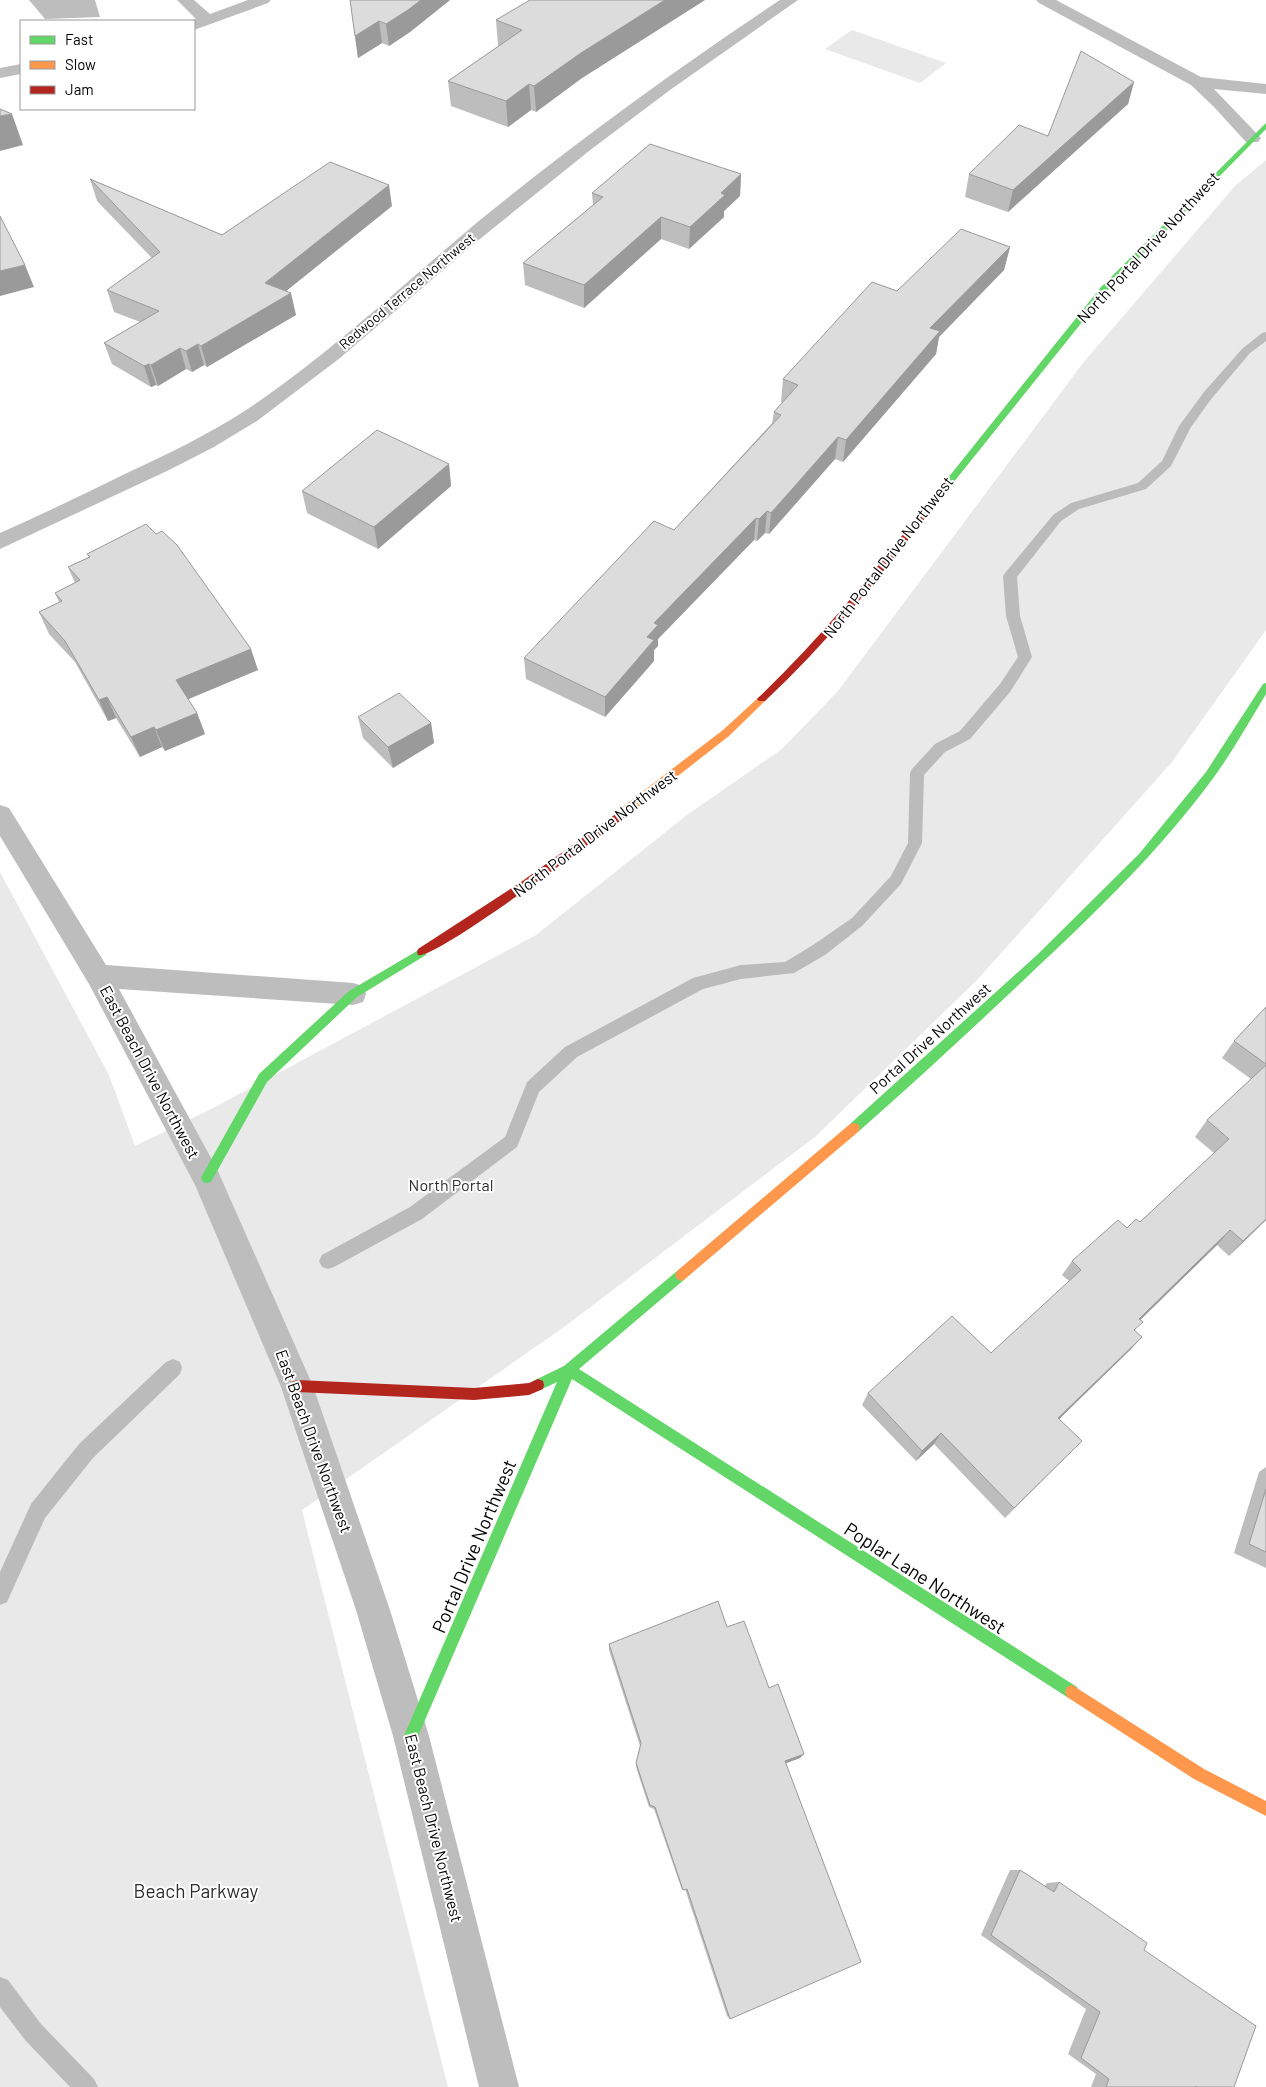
<svg xmlns="http://www.w3.org/2000/svg" width="1266" height="2087" viewBox="0 0 1266 2087" font-family="Barlow,sans-serif">
  <rect width="100%" height="100%" fill="#fff"/>
  <path fill="#e9e9e9" d="M 852,30 L 946,63 L 920,83 L 825,49 Z
    M 1266,160 L 1266,630 L 1172,762 L 977,980 L 815,1137 L 564,1327 L 302,1510 L 448,2087 L 0,2087 L 0,872 L 109,1075 L 135,1146 L 215,1107 L 536,935 L 687,815 L 782,749 L 838,691 L 1083,363 L 1235,186 Z"/>
  <g fill="none" stroke-linecap="round" stroke-linejoin="round">
    <path fill="#bbb" fill-rule="evenodd" d="M 1266,332 L 1266,341 L 1250,353 L 1212,398 L 1191,427 L 1171,466 L 1146,489 L 1079,509 L 1061,521 L 1017,577 L 1020,616 L 1032,657 L 1010,692 L 970,739 L 945,752 L 924,775 L 922,843 L 901,884 L 862,926 L 825,955 L 794,973 L 741,979 L 703,989 L 577,1057 L 539,1092 L 517,1147 L 422,1219 L 334,1267 L 328,1269 L 322,1267 L 319,1261 L 322,1255 L 410,1207 L 505,1137 L 527,1082 L 565,1047 L 693,978 L 741,965 L 785,962 L 813,945 L 852,918 L 891,876 L 908,843 L 910,773 L 912,769 L 935,744 L 960,731 L 1000,684 L 1018,657 L 1006,616 L 1003,576 L 1005,573 L 1053,515 L 1071,503 L 1138,483 L 1162,461 L 1179,426 L 1204,392 L 1242,349 L 1262,333 Z
      M 173,1359 L 180,1362 L 182,1368 L 180,1374 L 93,1458 L 45,1518 L 7,1602 L 0,1605 L 0,1572 L 31,1504 L 79,1444 L 166,1362 Z
      M 0,1977 L 8,1980 L 41,2024 L 94,2079 L 98,2087 L 70,2087 L 25,2040 L 0,2007 Z"/>
    <path fill="#bdbdbd" fill-rule="evenodd" d="M 177,0 L 194,0 L 210,14 L 248,0 L 271,0 L 268,3 L 194,30 L 194,21 L 190,21 L 196,19 Z
      M 780,0 L 798,0 L 670,90 L 589,151 L 470,247 L 340,358 L 257,421 L 214,447 L 169,470 L 0,549 L 0,533 C 43,514 86,493 129,472 C 168,454 207,435 243,412 C 328,356 402,285 480,220 C 576,142 676,69 780,0 Z
      M 1036,0 L 1056,0 L 1201,77 L 1266,84 L 1266,94 L 1214,89 L 1261,138 L 1258,142 L 1246,142 L 1214,107 L 1191,85 L 1039,3 Z
      M 21,64 L 21,74 L 0,78 L 0,68 Z
      M 0,805 L 9,808 L 106,965 L 353,983 L 363,986 L 366,994 L 363,1002 L 353,1005 L 119,989 L 217,1169 L 313,1386 L 390,1610 L 429,1736 L 519,2087 L 479,2087 L 393,1736 L 356,1610 L 281,1387 L 195,1185 L 89,984 L 0,836 Z"/>
    <path fill="#63d668" fill-rule="evenodd" d="M 1266,123 L 1266,129 L 1107,291 L 925,518 L 919,518 L 919,514 L 1101,287 Z
      M 1266,683 L 1266,694 C 1249,722 1233,751 1214,777 C 1160,851 1094,914 1028,976 C 972,1029 916,1081 858,1132 L 854,1133 L 850,1132 L 848,1128 L 850,1124 L 1038,954 L 1139,854 L 1206,772 L 1263,684 Z
      M 422,948 L 426,949 L 427,952 L 426,955 L 357,997 L 267,1082 L 211,1182 L 207,1183 L 203,1182 L 201,1178 L 203,1174 L 259,1074 L 349,991 Z
      M 681,1269 L 685,1271 L 687,1275 L 685,1279 L 579,1369 L 1077,1687 L 1079,1692 L 1077,1697 L 1072,1699 L 1067,1697 L 572,1379 L 416,1741 L 411,1743 L 406,1741 L 404,1736 L 406,1731 L 557,1382 L 538,1391 L 533,1389 L 532,1385 L 533,1381 L 564,1366 L 677,1271 Z"/>
    <path fill="#ff974d" fill-rule="evenodd" d="M 762,695 L 767,699 L 765,701 L 729,736 L 628,815 L 620,815 L 619,812 L 620,809 L 723,730 L 759,697 Z
      M 854,1123 L 858,1124 L 860,1128 L 858,1132 L 685,1279 L 681,1281 L 677,1279 L 675,1275 L 677,1271 L 850,1124 Z
      M 1072,1685 L 1204,1769 L 1266,1801 L 1266,1816 L 1194,1779 L 1067,1697 L 1065,1692 L 1067,1687 Z"/>
    <path fill="#b3261e" fill-rule="evenodd" d="M 922,513 L 926,516 L 925,518 C 875,583 825,645 765,701 L 759,701 L 757,699 L 759,697 C 818,641 869,578 919,514 Z
      M 624,808 L 629,812 L 628,815 C 604,833 434,961 418,955 L 417,952 L 418,949 L 521,882 Z
      M 538,1379 L 543,1381 L 544,1385 L 543,1389 L 529,1395 L 474,1400 L 297,1392 L 292,1390 L 291,1386 L 292,1382 L 297,1380 L 474,1388 L 529,1383 Z"/>
  </g>
  <path fill="#bdbdbd" d="M 29,0 L 95,0 L 100,17 L 45,19 Z
    M 350,0 L 450,0 L 410,32 L 389,46 L 382,43 L 358,58 Z
    M 530,0 L 705,0 L 582,78 L 536,112 L 531,110 L 508,127 L 451,106 L 448,81 L 499,46 L 498,45 L 496,20 Z
    M 1134,82 L 1128,104 L 1008,212 L 965,197 L 969,174 L 1048,136 Z
    M 741,174 L 740,196 L 724,211 L 724,217 L 689,249 L 661,239 L 584,308 L 525,285 L 523,263 L 593,205 L 592,193 Z
    M 90,179 L 222,235 L 392,206 L 286,291 L 296,315 L 207,367 L 204,365 L 192,372 L 186,369 L 158,386 L 156,385 L 151,387 L 112,364 L 104,343 L 140,322 L 114,312 L 107,290 L 152,258 L 97,201 Z
    M 1010,247 L 1004,270 L 939,337 L 936,354 L 843,462 L 835,459 L 769,534 L 765,533 L 757,541 L 754,540 L 658,639 L 658,646 L 654,650 L 654,661 L 605,717 L 526,679 L 524,658 L 674,530 L 772,423 L 774,412 L 782,402 L 781,402 L 783,379 L 897,291 Z
    M 449,464 L 451,486 L 378,549 L 307,513 L 302,491 Z
    M 87,554 L 258,670 L 188,699 L 197,713 L 205,734 L 165,751 L 162,747 L 140,757 L 116,718 L 108,721 L 75,662 L 49,634 L 39,612 L 59,602 L 55,593 L 75,583 L 68,567 L 89,557 Z
    M 358,717 L 431,723 L 434,743 L 393,768 L 363,738 Z
    M 1266,1007 L 1266,1220 L 1229,1256 L 1217,1245 L 1140,1320 L 1135,1331 L 1142,1337 L 1130,1350 L 1059,1419 L 1082,1441 L 1005,1518 L 934,1444 L 916,1461 L 862,1405 L 868,1393 L 991,1353 L 1069,1281 L 1062,1275 L 1072,1261 L 1127,1228 L 1140,1222 L 1214,1153 L 1195,1137 L 1207,1120 L 1251,1079 L 1222,1058 L 1234,1041 Z
    M 1266,1467 L 1266,1568 L 1234,1553 L 1259,1472 Z
    M 727,1627 L 769,1688 L 800,1758 L 786,1763 L 730,2019 L 727,2016 L 685,1889 L 682,1890 L 654,1809 L 649,1807 L 636,1767 L 636,1763 L 640,1746 L 609,1650 L 609,1644 Z
    M 1010,1870 L 1020,1870 L 1045,1886 L 1047,1883 L 1059,1882 L 1144,1950 L 1234,2087 L 1091,2087 L 1096,2074 L 1068,2054 L 1086,2009 L 981,1935 Z"/>
  <path fill="#9a9a9a" d="M 421,0 L 450,0 L 410,32 L 389,46 L 386,24 Z
    M 665,0 L 705,0 L 582,78 L 536,112 L 534,86 L 581,53 Z
    M 379,21 L 382,43 L 358,58 L 355,36 Z
    M 1134,82 L 1128,104 L 1008,212 L 1013,190 Z
    M 529,84 L 531,110 L 508,127 L 506,101 Z
    M 12,114 L 23,145 L 0,151 L 0,116 Z
    M 741,174 L 740,196 L 724,211 L 724,217 L 689,249 L 690,227 L 721,193 Z
    M 389,185 L 392,206 L 270,304 L 265,283 Z
    M 661,217 L 661,239 L 584,308 L 584,285 Z
    M 1010,247 L 1004,270 L 939,337 L 936,354 L 843,462 L 846,440 L 930,328 Z
    M 25,265 L 34,287 L 0,296 L 0,271 Z
    M 291,293 L 296,315 L 207,367 L 201,346 Z
    M 198,344 L 204,365 L 192,372 L 186,351 Z
    M 180,348 L 186,369 L 158,386 L 151,365 Z
    M 149,364 L 156,385 L 151,387 L 144,366 Z
    M 838,437 L 835,459 L 769,534 L 771,513 Z
    M 449,464 L 451,486 L 378,549 L 374,527 Z
    M 767,511 L 765,533 L 757,541 L 759,519 Z
    M 756,518 L 754,540 L 658,639 L 658,646 L 654,650 L 654,661 L 605,717 L 605,697 L 647,637 L 654,623 Z
    M 251,649 L 258,670 L 184,701 L 176,680 Z
    M 107,697 L 116,718 L 108,721 L 99,700 Z
    M 197,713 L 205,734 L 165,751 L 156,730 Z
    M 431,723 L 434,743 L 393,768 L 388,747 Z
    M 154,727 L 162,747 L 140,757 L 131,737 Z
    M 1266,1219 L 1266,1220 L 1229,1256 L 1243,1241 Z
    M 1230,1230 L 1217,1245 L 1128,1332 L 1139,1319 Z
    M 1142,1337 L 1130,1350 L 1049,1429 L 1058,1418 Z
    M 941,1433 L 934,1444 L 916,1461 L 922,1451 Z
    M 804,1754 L 800,1758 L 781,1765 L 785,1761 Z"/>
  <path fill="#dcdcdc" stroke="#9a9a9a" d="M 350,0 L 421,0 L 408,10 L 386,24 L 379,21 L 355,36 Z
    M 530,0 L 665,0 L 581,53 L 534,86 L 529,84 L 506,101 L 448,81 L 522,30 L 496,20 Z
    M 1081,51 L 1134,82 L 1013,190 L 969,174 L 1019,125 L 1048,136 Z
    M 0,109 L 12,114 L 0,116 Z
    M 650,144 L 741,174 L 721,193 L 725,195 L 690,227 L 661,217 L 584,285 L 523,263 L 603,197 L 592,193 Z
    M 330,162 L 389,185 L 265,283 L 291,293 L 201,346 L 198,344 L 186,351 L 180,348 L 151,365 L 149,364 L 144,366 L 104,343 L 159,311 L 107,290 L 160,252 L 90,179 L 222,235 Z
    M 0,216 L 25,265 L 0,271 Z
    M 961,229 L 1010,247 L 930,328 L 940,331 L 846,440 L 838,437 L 771,513 L 767,511 L 759,519 L 756,518 L 654,623 L 658,625 L 647,637 L 654,640 L 605,697 L 524,658 L 654,521 L 674,530 L 781,415 L 774,412 L 798,385 L 783,379 L 872,282 L 897,291 Z
    M 377,430 L 449,464 L 374,527 L 302,491 Z
    M 146,524 L 156,534 L 162,531 L 177,545 L 251,649 L 176,680 L 197,713 L 156,730 L 154,727 L 131,737 L 107,697 L 99,700 L 65,641 L 39,612 L 62,601 L 55,593 L 80,580 L 68,567 L 90,557 L 87,554 Z
    M 399,693 L 431,723 L 388,747 L 358,717 Z
    M 1266,1007 L 1266,1064 L 1234,1041 Z
    M 1266,1065 L 1266,1219 L 1243,1241 L 1230,1230 L 1139,1319 L 1143,1322 L 1134,1330 L 1142,1337 L 1058,1418 L 1082,1441 L 1014,1508 L 941,1433 L 922,1451 L 868,1393 L 952,1316 L 991,1353 L 1081,1270 L 1072,1261 L 1118,1220 L 1127,1228 L 1136,1219 L 1140,1222 L 1229,1139 L 1207,1120 Z
    M 1266,1489 L 1266,1552 L 1249,1544 Z
    M 718,1601 L 727,1627 L 744,1621 L 769,1688 L 778,1684 L 804,1754 L 785,1761 L 861,1962 L 730,2019 L 687,1889 L 683,1890 L 655,1807 L 650,1805 L 636,1763 L 641,1743 L 609,1644 Z
    M 1020,1870 L 1054,1892 L 1059,1882 L 1147,1943 L 1144,1950 L 1256,2026 L 1234,2087 L 1197,2087 L 1196,2086 L 1196,2087 L 1106,2087 L 1109,2079 L 1081,2058 L 1100,2012 L 991,1935 Z"/>
  <g text-anchor="middle" stroke-width="4" stroke-linejoin="round" paint-order="stroke">
    <g font-size="14" fill="#000" stroke="#fff">
      <text transform="translate(407 291) rotate(-40)" y="5">Redwood Terrace Northwest</text>
    </g>
    <g font-size="16" fill="#000" stroke="#fff">
      <text transform="translate(1148 247) rotate(-47)" y="6">North Portal Drive Northwest</text>
      <text transform="translate(888 557) rotate(-52)" y="6">North Portal Drive Northwest</text>
      <text transform="translate(595 833) rotate(-37)" y="6">North Portal Drive Northwest</text>
      <text transform="translate(930 1038) rotate(-42)" y="6">Portal Drive Northwest</text>
      <text transform="translate(150 1072) rotate(62)" y="6">East Beach Drive Northwest</text>
      <text transform="translate(314 1441) rotate(70)" y="6">East Beach Drive Northwest</text>
      <text transform="translate(434 1828) rotate(76)" y="6">East Beach Drive Northwest</text>
    </g>
    <g font-size="16" fill="#2e2e2e" stroke="#fff">
      <text x="451" y="1191">North Portal</text>
    </g>
    <g font-size="19" fill="#000" stroke="#fff">
      <text transform="translate(474 1546) rotate(-67)" y="7">Portal Drive Northwest</text>
      <text transform="translate(925 1578) rotate(33)" y="7">Poplar Lane Northwest</text>
    </g>
    <g font-size="19" fill="#2e2e2e" stroke="#fff">
      <text x="196" y="1898">Beach Parkway</text>
    </g>
  </g>
  <rect x="20" y="20" width="175" height="90" fill="#ffffff" stroke="#999999"/>
  <rect x="30" y="36" width="25" height="8" fill="#63d668" stroke="#999999"/>
  <text x="65" y="45" font-size="15" fill="#000000">Fast</text>
  <rect x="30" y="61" width="25" height="8" fill="#ff974d" stroke="#999999"/>
  <text x="65" y="70" font-size="15" fill="#000000">Slow</text>
  <rect x="30" y="86" width="25" height="8" fill="#b3261e" stroke="#999999"/>
  <text x="65" y="95" font-size="15" fill="#000000">Jam</text>
</svg>
